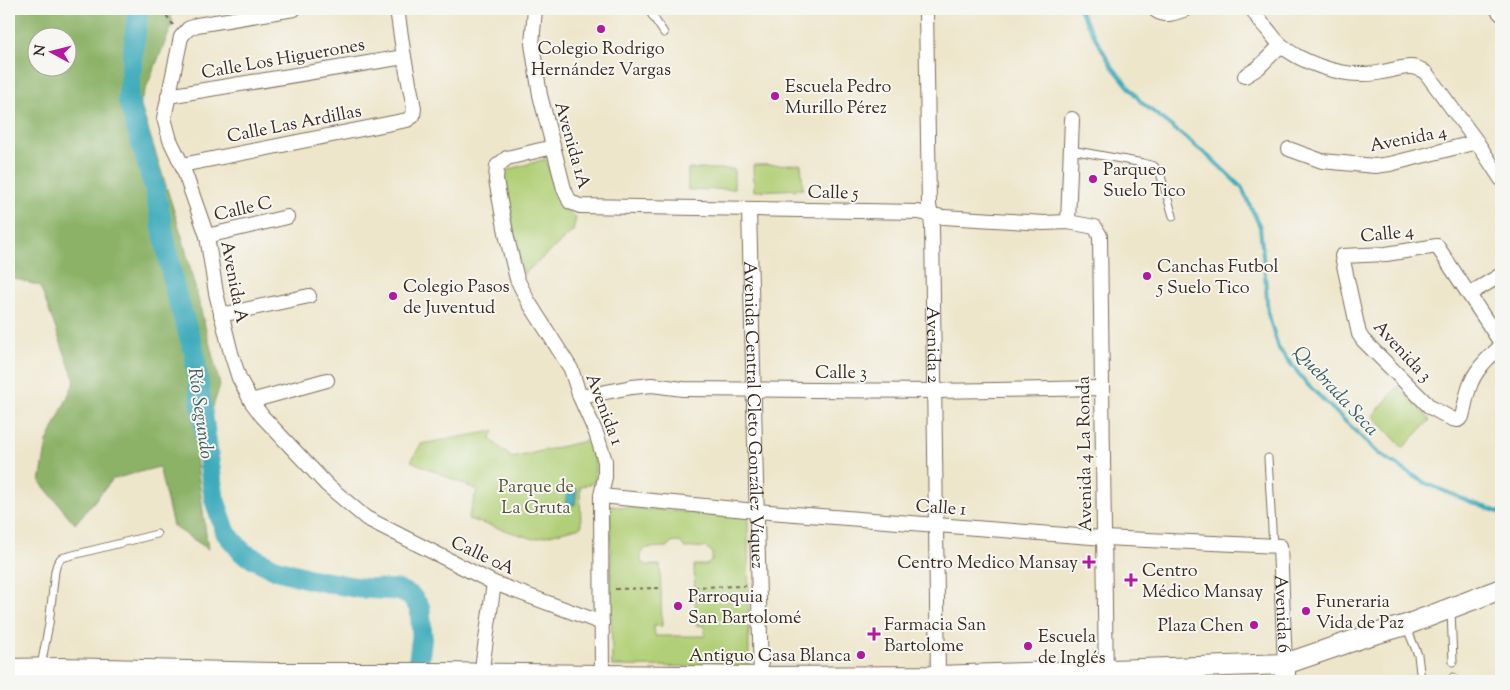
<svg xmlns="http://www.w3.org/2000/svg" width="1510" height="690" viewBox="0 0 1510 690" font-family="'Sorts Mill Goudy',serif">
  <rect width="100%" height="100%" fill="#f6f6f2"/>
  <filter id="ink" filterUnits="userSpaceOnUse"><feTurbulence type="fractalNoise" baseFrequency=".02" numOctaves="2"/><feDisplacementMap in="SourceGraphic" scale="10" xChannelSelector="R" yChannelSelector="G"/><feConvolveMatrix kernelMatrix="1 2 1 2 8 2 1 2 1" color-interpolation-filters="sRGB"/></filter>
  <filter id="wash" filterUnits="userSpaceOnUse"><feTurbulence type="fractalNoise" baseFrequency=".0096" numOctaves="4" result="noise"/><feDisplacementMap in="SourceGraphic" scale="20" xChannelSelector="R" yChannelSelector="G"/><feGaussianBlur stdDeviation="1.12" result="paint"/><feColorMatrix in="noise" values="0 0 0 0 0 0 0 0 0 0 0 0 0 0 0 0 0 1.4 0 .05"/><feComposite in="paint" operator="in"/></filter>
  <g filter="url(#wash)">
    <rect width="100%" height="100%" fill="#eee6cb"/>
    <path fill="#b1cf76" stroke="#767c4a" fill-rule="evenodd" d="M 546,159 L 559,203 L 576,218 L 573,231 L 524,274 L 516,242 L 503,171 Z
      M 801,164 L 803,189 L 754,191 L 753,165 Z
      M 688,169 L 734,169 L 734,189 L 688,190 Z
      M 1398,386 L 1430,420 L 1403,448 L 1373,416 Z
      M 494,431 L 490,439 L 512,458 L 585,441 L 595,452 L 595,482 L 580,487 L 581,527 L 534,539 L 468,519 L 477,490 L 411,461 L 421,444 Z
      M 610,506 L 748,517 L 749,667 L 612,666 ZM 680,542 L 685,548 L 706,547 L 712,552 L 712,560 L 706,565 L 694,565 L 696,625 L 704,626 L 705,636 L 655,636 L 654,626 L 662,626 L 660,565 L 647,565 L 641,562 L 641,553 L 646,548 L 667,547 L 670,543 Z"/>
    <path fill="#8cb267" stroke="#646e42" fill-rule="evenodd" d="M 9,9 L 169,9 L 173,23 L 140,103 L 183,240 L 220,385 L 196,458 L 208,549 L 173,526 L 159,467 L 113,479 L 75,524 L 40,482 L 47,442 L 75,381 L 40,286 L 9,277 ZM 38,38 L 68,38 L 68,68 L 38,68 Z"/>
    <path fill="#3dabbb" stroke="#3c6a6c" d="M 573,488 L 577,489 L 575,505 L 565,504 L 567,492 Z"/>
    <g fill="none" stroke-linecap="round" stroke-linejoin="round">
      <path stroke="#3dabbb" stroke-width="4" d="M 1079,9 L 1111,65 L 1141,102 L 1213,160 L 1242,188 L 1260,227 L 1265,275 L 1268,314 L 1279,349 L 1307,384 L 1378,453 L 1425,483 L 1473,503 L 1501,513"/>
      <path stroke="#3dabbb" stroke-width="21" d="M 138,9 L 128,99 L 155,190 L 175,291 L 194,351 L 214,498 L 226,533 L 243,553 L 275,569 L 310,579 L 359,588 L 398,590 L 411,596 L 420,608 L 422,636 L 416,681"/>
    </g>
  </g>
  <g filter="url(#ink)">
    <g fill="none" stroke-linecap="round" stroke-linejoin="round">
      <defs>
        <path id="service" d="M 648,9 L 664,33
          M 1071,150 L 1143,163 L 1154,166 L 1160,173 L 1173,216
          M 1268,458 L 1273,546
          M 1451,610 L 1453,662
          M 1406,626 L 1418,655 L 1421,681
          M 41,666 L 49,624 L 55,571 L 57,564 L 61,558 L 157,534
          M 1453,677 L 1454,681"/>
        <g id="minor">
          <path d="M 294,9 L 197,25 L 188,29 L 181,37 L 164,118 L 170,140 L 182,165 L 207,236 L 216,293 L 231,353 L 239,378 L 251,401 L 262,416 L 327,485 L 366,518 L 494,583 L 602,623"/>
          <path d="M 535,9 L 532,44 L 540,95 L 564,189 L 570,202 L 580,206 L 918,212 L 943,217 L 1044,223 L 1068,222 L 1095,227 L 1100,236 L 1106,681"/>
          <path id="s1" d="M 926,9 L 929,205 L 932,226 L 938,676"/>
          <path d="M 1154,9 C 1164,18 1175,13 1186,9"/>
          <path d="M 1253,9 C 1256,18 1262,23 1268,30 C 1272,35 1276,41 1281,45 C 1300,62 1338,75 1363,74 C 1369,74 1376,74 1382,72 C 1398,70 1412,61 1426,73 L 1477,142 L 1501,179"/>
          <path d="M 1497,9 L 1501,14"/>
          <path d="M 1245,76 L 1258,68 L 1281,45"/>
          <path d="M 168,96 L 404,57"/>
          <path d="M 553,147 L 507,158 L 497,166 L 496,180 L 507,238 L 517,279 L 528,301 L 571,369 L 580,397 L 596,433 L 605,461 L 605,477 L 601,496 L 602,681"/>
          <path d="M 1289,149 L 1322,161 L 1375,166 L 1390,164 L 1477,142"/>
          <path d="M 182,165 L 407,120 L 413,116 L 414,108 L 404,57 L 397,9"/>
          <path id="s2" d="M 749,209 L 761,677"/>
          <path d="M 1068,222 L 1072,119"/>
          <path d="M 207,236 L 287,217"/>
          <path d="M 1469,294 L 1501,275"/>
          <path d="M 221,315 L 309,296"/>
          <path d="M 1501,343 L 1437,246 L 1386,254 L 1342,256 L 1359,334 L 1363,340 L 1430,407 L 1452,419 L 1458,420 L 1462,417 C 1466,400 1468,383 1479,369 C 1485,360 1494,353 1501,346"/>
          <path d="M 580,397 L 632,387 L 652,385 L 683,389 L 934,391 L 1102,388"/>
          <path d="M 251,401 L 327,380"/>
          <path id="s3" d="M 601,496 L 756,511 L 1104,538 L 1280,546 L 1285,664"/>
          <path d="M 481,675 L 494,583"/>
        </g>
        <path id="secondary" d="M 9,669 L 61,668 L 274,673 L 435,673 L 761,677 L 938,676 L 1285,664 L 1361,638 L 1406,625 L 1501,589
          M 1285,681 L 1285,664"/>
      </defs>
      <use href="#service" stroke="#7a6c5b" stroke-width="9"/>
      <use href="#minor" stroke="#7a6c5b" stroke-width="16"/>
      <use href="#secondary" stroke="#7a6c5b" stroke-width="22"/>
      <path stroke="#7a6c5b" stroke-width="2" stroke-dasharray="4 4" stroke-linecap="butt" d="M 162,9 L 173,25
        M 694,587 L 746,586
        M 615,589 L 661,588"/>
      <use href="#service" stroke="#fff" stroke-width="7"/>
      <use href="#minor" stroke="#fff" stroke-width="14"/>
      <use href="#secondary" stroke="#fff" stroke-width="20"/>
    </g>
  </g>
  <g fill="#b5179e" stroke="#f6f6f2" stroke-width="2">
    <circle cx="601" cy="29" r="5"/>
    <circle cx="775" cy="96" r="5"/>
    <circle cx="1093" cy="179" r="5"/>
    <circle cx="1147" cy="276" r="5"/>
    <circle cx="393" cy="296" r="5"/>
    <path d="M1086.5 554.5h5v5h5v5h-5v5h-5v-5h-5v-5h5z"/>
    <path d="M1128.5 572.5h5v5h5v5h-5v5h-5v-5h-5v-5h5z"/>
    <circle cx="678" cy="606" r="5"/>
    <circle cx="1306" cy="611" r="5"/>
    <circle cx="1254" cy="625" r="5"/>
    <path d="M871.5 626.5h5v5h5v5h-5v5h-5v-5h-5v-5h5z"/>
    <circle cx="1028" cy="646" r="5"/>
    <circle cx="861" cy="655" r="5"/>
  </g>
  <g text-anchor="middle" stroke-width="4" stroke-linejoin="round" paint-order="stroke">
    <g font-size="18" fill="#3b2a1e" stroke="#f6f6f2" text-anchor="start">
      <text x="601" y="54" text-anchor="middle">Colegio Rodrigo<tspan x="601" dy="21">Hernández Vargas</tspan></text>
      <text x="785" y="92">Escuela Pedro<tspan x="785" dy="21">Murillo Pérez</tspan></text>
      <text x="1103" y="175">Parqueo<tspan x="1103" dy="21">Suelo Tico</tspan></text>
      <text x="1157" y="272">Canchas Futbol<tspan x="1157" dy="21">5 Suelo Tico</tspan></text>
      <text x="403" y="292">Colegio Pasos<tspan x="403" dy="21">de Juventud</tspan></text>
      <text x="1078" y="568" text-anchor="end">Centro Medico Mansay</text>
      <text x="1142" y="576">Centro<tspan x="1142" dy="21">Médico Mansay</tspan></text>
      <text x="688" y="602">Parroquia<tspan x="688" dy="21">San Bartolomé</tspan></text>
      <text x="1316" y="607">Funeraria<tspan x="1316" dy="21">Vida de Paz</tspan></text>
      <text x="884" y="630">Farmacia San<tspan x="884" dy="21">Bartolome</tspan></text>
      <text x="1244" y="631" text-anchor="end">Plaza Chen</text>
      <text x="1038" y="642">Escuela<tspan x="1038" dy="21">de Inglés</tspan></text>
      <text x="851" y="661" text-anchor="end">Antiguo Casa Blanca</text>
    </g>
    <g font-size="18" fill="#3b2a1e" stroke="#f6f6f2">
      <text transform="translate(283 58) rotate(-10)" y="6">Calle Los Higuerones</text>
      <text transform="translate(294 123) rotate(-11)" y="6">Calle Las Ardillas</text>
      <text transform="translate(1408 138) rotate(-11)" y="6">Avenida 4</text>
      <text transform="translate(573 145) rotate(74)" y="6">Avenida 1A</text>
      <text transform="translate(833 192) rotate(1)" y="6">Calle 5</text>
      <text transform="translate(243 208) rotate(-13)" y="6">Calle C</text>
      <text transform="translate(1387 233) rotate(-6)" y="6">Calle 4</text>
      <text transform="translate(235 282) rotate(79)" y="6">Avenida A</text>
      <text dy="6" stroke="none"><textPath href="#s1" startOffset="336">Avenida 2</textPath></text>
      <text transform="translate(1403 351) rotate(47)" y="6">Avenida 3</text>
      <text x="841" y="378">Calle 3</text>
      <text transform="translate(605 409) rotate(69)" y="6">Avenida 1</text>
      <text dy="6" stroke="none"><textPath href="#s2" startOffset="206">Avenida Central Cleto González Víquez</textPath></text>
      <text transform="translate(1084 454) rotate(-91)" y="6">Avenida 4 La Ronda</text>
      <text transform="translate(941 507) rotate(4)" y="6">Calle 1</text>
      <text transform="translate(483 555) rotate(25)" y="6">Calle 0A</text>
      <text dy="6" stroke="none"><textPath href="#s3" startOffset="749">Avenida 6</textPath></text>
    </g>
    <g font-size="18" fill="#585334" stroke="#f6f6f2">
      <text x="536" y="492">Parque de<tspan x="536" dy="21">La Gruta</tspan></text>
    </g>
    <g font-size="19" font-style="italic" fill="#3c5e5d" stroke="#f6f6f2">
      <text transform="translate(1337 390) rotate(47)" y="7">Quebrada Seca</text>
      <text transform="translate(202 413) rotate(82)" y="7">Río Segundo</text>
    </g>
  </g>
  <rect width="1510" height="690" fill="none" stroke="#f6f6f2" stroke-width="30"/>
  <g transform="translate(52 52) rotate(277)"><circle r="24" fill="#f6f6f2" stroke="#aba49d"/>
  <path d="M0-4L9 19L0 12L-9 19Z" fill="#b5179e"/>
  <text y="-8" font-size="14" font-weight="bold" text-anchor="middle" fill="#3b2a1e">N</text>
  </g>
</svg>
